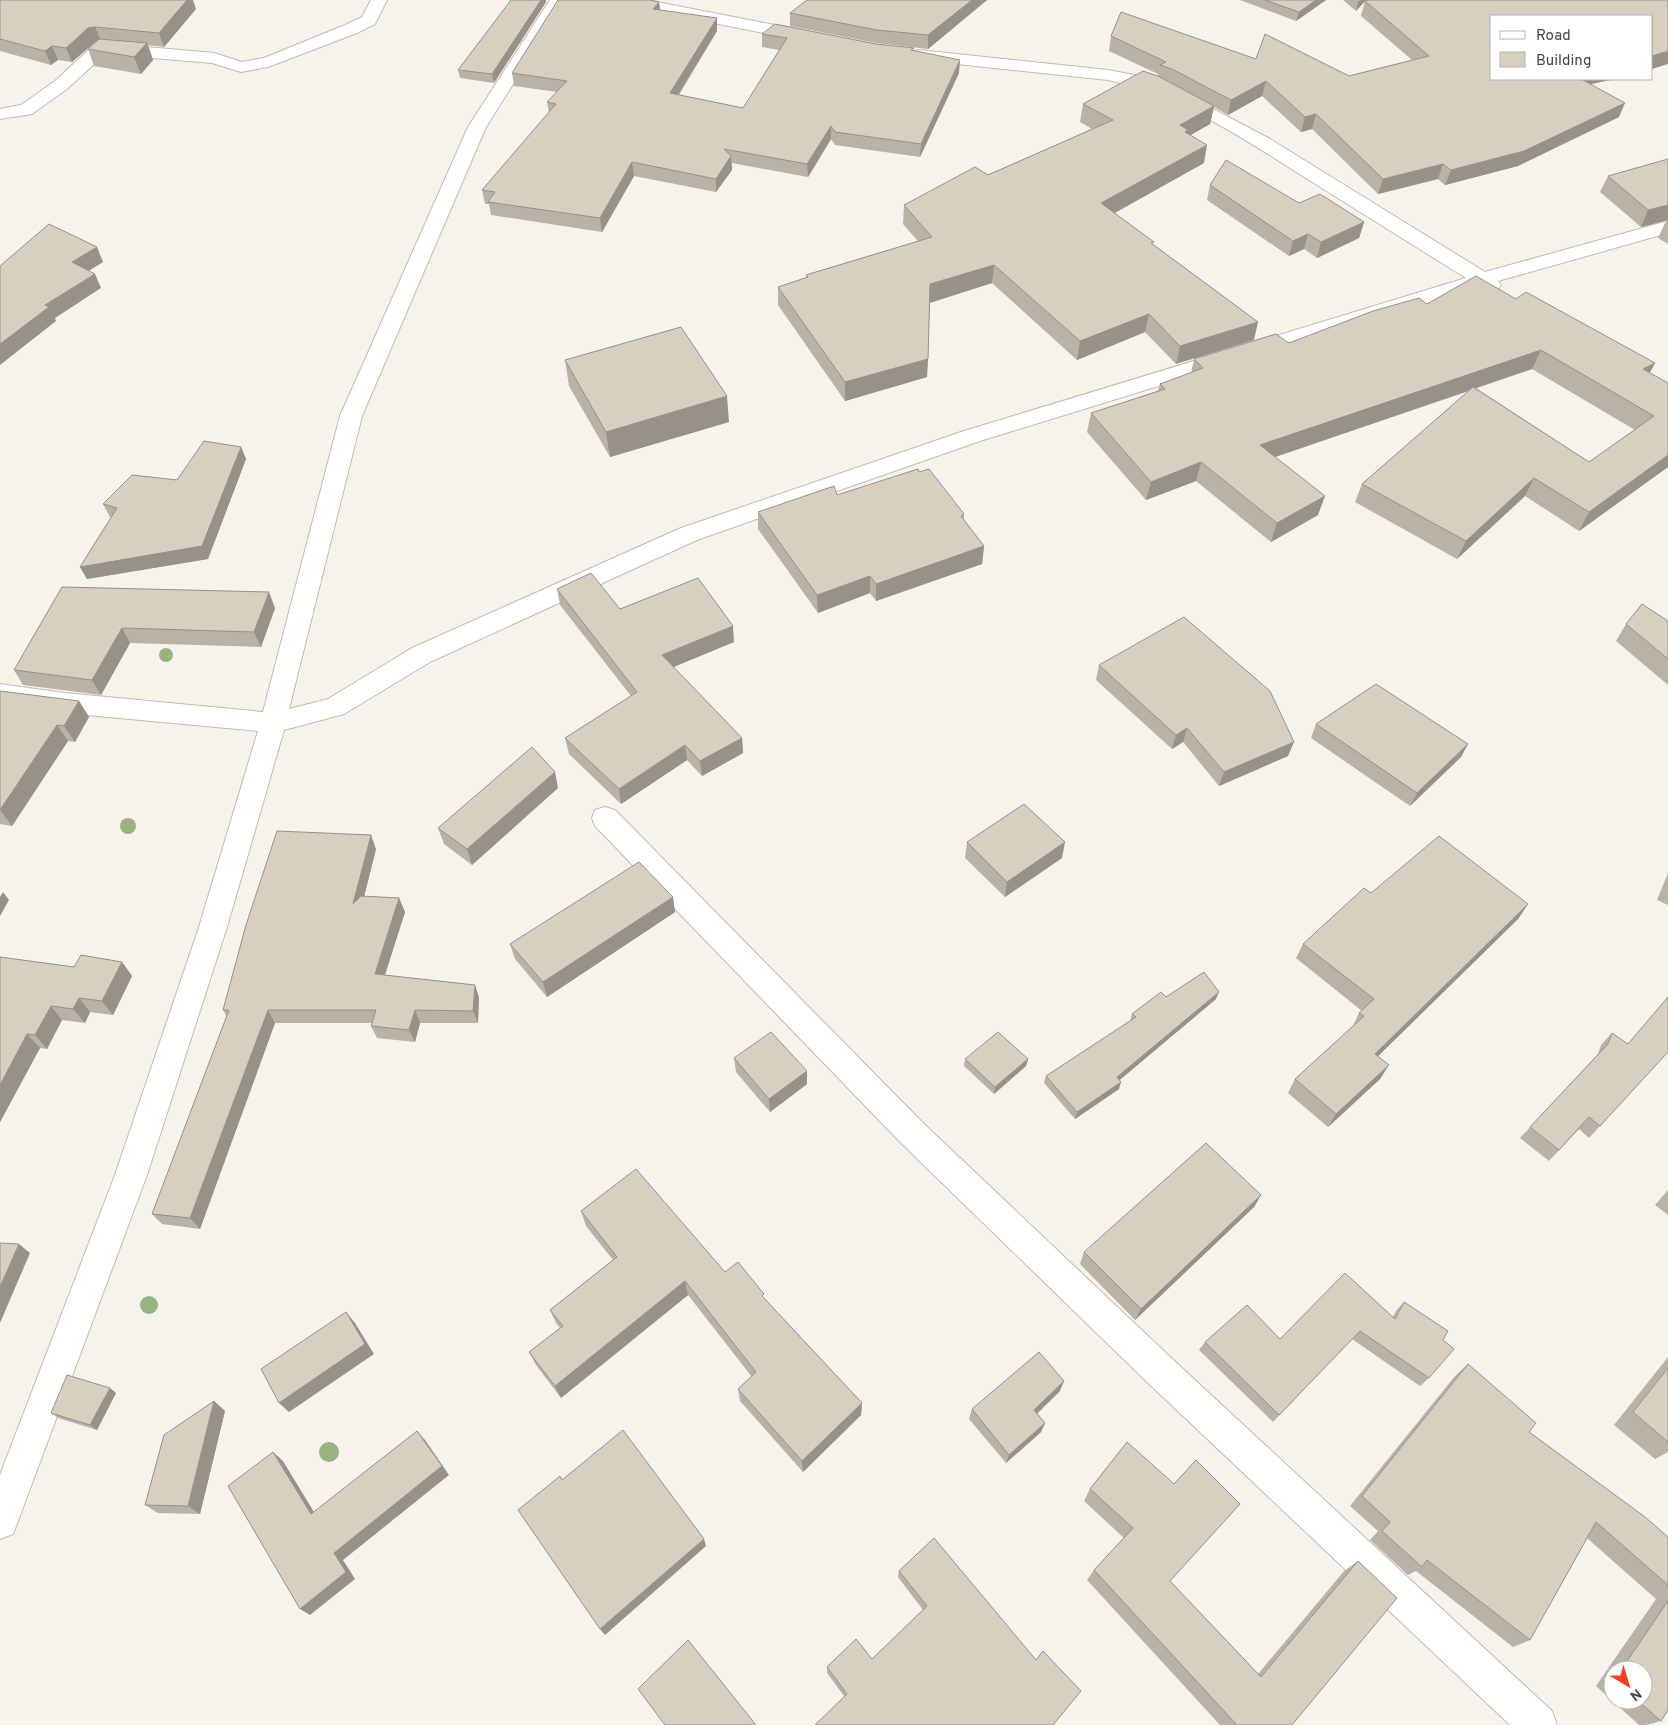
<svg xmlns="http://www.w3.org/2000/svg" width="1668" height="1725" viewBox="0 0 1668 1725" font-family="Overpass,sans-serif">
  <rect width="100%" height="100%" fill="#f6f3ec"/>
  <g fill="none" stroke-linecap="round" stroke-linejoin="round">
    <defs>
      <path id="street" d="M 371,0 L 387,0 L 375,24 L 357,33 L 268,67 L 241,72 L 212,63 L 105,54 L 67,89 L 32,114 L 0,119 L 0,109 L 21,105 L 55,81 L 95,44 L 101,43 L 214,53 L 242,62 L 264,58 L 345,25 L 362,17 Z
        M 550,0 L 566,0 L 486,127 L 362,416 L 289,709 L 328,699 L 412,648 L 681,528 L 964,431 L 1466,278 C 1411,244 1356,209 1301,175 C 1243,138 1176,94 1108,80 L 919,60 L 913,59 L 910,55 L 913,51 L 919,50 L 1108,70 L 1145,77 L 1168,85 L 1270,139 L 1485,272 L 1668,221 L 1668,233 L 1498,281 L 1501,285 L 1498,289 L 1491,291 L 1480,287 L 980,441 L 697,540 L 430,662 L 344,714 L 284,730 L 227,927 L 147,1175 L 18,1521 L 13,1534 L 0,1539 L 0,1475 L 115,1175 L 199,927 L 258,731 L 65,713 L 0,704 L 0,684 L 65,693 L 263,712 L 340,416 L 468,127 Z
        M 614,0 L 647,0 L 805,31 L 811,32 L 814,36 L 811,40 L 805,41 L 622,5 L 616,4 Z
        M 605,807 L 615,810 L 922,1122 L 1169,1356 L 1552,1711 L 1557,1725 L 1510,1725 L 1145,1380 L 900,1142 L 595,826 L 592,818 L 595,810 Z"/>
    </defs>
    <use href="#street" stroke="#c2bbae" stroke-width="2"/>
    <use href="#street" fill="#fff" fill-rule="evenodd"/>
  </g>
  <g fill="#97b381">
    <circle cx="166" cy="655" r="7"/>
    <circle cx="128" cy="826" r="8"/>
    <circle cx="149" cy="1305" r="9"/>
    <circle cx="329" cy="1452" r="10"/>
  </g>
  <path fill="#bab2a6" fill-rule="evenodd" d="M 0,0 L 196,9 L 164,47 L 148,45 L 153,60 L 141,74 L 94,66 L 88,49 L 95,42 L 94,43 L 72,62 L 58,60 L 51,65 L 0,51 Z
    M 987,0 L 928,49 L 876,43 L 790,26 L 790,13 Z
    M 1240,0 L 1326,0 L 1296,21 Z
    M 1343,0 L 1366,0 L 1365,1 L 1492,79 L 1615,79 L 1591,84 L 1619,117 L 1518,166 L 1445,185 L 1438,179 L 1378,194 L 1312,129 L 1301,132 L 1262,96 L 1228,115 L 1214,107 L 1210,124 L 1191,135 L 1204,163 L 1115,213 L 1154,245 L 1258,322 L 1176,364 L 1145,332 L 1077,360 L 992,283 L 930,303 L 927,377 L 845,401 L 778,305 L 778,287 L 806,278 L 806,275 L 918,241 L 903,224 L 904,205 L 988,175 L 1092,129 L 1080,122 L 1083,104 L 1158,76 L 1158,74 L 1109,51 L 1111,36 L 1256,59 L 1349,76 L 1412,60 L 1361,16 L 1365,1 L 1356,11 Z
    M 546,2 L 494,83 L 460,78 L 458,70 Z
    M 660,10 L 717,18 L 717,31 L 679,95 L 743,108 L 779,50 L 762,47 L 762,34 L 876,44 L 913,50 L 959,73 L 920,157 L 835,145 L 831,139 L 808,177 L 732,163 L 732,170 L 716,192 L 634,176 L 602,232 L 491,215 L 489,204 L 485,204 L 482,190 L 549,113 L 547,102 L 557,92 L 514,86 L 512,73 Z
    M 1608,176 L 1668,220 L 1641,227 L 1600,192 Z
    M 1210,185 L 1299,203 L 1364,222 L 1359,238 L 1317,258 L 1304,249 L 1289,256 L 1207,200 Z
    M 1666,221 L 1668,221 L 1668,244 L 1658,238 Z
    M 1516,299 L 1655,363 L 1649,373 L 1668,383 L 1668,467 L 1579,531 L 1525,496 L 1457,559 L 1355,502 L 1362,484 L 1469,391 L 1275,457 L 1318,515 L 1271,542 L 1196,481 L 1146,500 L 1087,432 L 1091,413 L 1158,391 L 1160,384 L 1191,373 L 1194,359 L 1289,343 L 1427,304 ZM 1532,369 L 1635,430 L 1589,462 L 1476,388 Z
    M 565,360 L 729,422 L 610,457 L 569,386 Z
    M 241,447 L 246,459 L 208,559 L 87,579 L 80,567 L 111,517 L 110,517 L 103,504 L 177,480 Z
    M 919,472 L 964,514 L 964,520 L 984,546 L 982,564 L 876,601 L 870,593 L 818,613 L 758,529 L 758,512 L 837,495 Z
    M 62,587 L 275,608 L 261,647 L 130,643 L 101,695 L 23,685 L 14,670 Z
    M 557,589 L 620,609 L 734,642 L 673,667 L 742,738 L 743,753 L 702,776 L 687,760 L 621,804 L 569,754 L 565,738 L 631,696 L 560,605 Z
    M 1668,621 L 1668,685 L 1616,641 L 1626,624 Z
    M 1099,665 L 1288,756 L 1219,786 L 1183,742 L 1172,749 L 1096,680 Z
    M 0,691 L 79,701 L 89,717 L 75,742 L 68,741 L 12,826 L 0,824 Z
    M 1316,724 L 1461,757 L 1410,806 L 1311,738 Z
    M 558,788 L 472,865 L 444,844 L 438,828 Z
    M 967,842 L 1062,858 L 1005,897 L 965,858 Z
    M 376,849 L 364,896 L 399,898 L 405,912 L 385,975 L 475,985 L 479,998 L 478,1023 L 420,1023 L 415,1042 L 377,1038 L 371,1026 L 372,1023 L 275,1023 L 200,1229 L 162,1224 L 152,1214 L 227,1017 L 223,1010 Z
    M 1668,873 L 1668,905 L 1657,900 Z
    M 1371,893 L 1528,904 L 1518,919 L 1378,1056 L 1389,1065 L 1380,1079 L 1328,1127 L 1288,1093 L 1295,1079 L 1352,1028 L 1359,1013 L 1362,1011 L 1296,958 L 1303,944 Z
    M 675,912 L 547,997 L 515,959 L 510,944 Z
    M 0,957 L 74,967 L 122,962 L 132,976 L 113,1015 L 90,1012 L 85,1023 L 62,1020 L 47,1049 L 40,1048 L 0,1122 Z
    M 1166,997 L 1216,999 L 1119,1080 L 1119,1089 L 1075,1119 L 1044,1083 L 1046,1076 L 1130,1021 L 1132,1014 Z
    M 1612,1033 L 1627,1044 L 1600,1126 L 1589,1138 L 1579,1129 L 1549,1161 L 1520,1138 L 1598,1054 L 1601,1045 Z
    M 734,1058 L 807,1071 L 807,1084 L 770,1112 L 736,1072 Z
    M 965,1059 L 1028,1059 L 1026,1066 L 994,1094 L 964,1066 Z
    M 1668,1190 L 1668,1215 L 1655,1205 Z
    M 1261,1195 L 1254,1207 L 1135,1320 L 1080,1264 L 1084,1252 Z
    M 581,1211 L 725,1272 L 765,1299 L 862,1403 L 861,1415 L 803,1472 L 740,1401 L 738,1389 L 752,1377 L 688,1295 L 561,1398 L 536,1365 L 529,1352 L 560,1328 L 556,1323 L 550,1310 L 613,1260 L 586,1226 Z
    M 1404,1302 L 1443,1340 L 1429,1378 L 1420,1386 L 1352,1339 L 1273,1422 L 1199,1350 L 1205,1342 L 1280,1339 L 1393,1317 L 1396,1311 Z
    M 1668,1357 L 1668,1452 L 1655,1459 L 1614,1425 Z
    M 1468,1364 L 1529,1432 L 1668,1537 L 1668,1710 L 1661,1721 L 1646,1725 L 1639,1725 L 1596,1686 L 1656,1599 L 1587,1538 L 1530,1640 L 1513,1647 L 1416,1571 L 1408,1575 L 1370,1540 L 1378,1531 L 1350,1506 L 1455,1376 ZM 1613,1670 L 1643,1670 L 1643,1700 L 1613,1700 Z
    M 1060,1391 L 1037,1414 L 1045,1423 L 1041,1432 L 1006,1463 L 969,1419 L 972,1409 Z
    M 116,1393 L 97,1430 L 58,1418 L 51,1413 Z
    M 214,1401 L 225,1411 L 200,1514 L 158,1513 L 145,1505 Z
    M 1127,1442 L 1170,1581 L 1258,1674 L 1344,1571 L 1358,1561 L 1292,1725 L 1220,1725 L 1087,1580 L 1094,1570 L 1124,1538 L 1084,1501 L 1090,1489 Z
    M 899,1571 L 1036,1660 L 1081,1691 L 844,1696 L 827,1673 L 827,1667 L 872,1659 L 923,1610 L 898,1577 Z"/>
  <path fill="#979187" d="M 187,0 L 193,0 L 196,9 L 164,47 L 159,33 Z
    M 541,0 L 546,0 L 546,2 L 494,83 L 492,74 Z
    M 972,0 L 987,0 L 928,49 L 928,35 Z
    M 1316,0 L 1326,0 L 1296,21 L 1299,12 Z
    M 1360,0 L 1366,0 L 1356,11 L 1358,2 Z
    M 659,2 L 661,15 L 653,9 Z
    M 717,18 L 717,31 L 671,106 L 670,93 Z
    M 95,27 L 101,41 L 94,43 L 72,62 L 66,48 L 88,28 Z
    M 147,43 L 153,60 L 141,74 L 134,57 Z
    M 52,46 L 58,60 L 51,65 L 45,51 Z
    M 1668,51 L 1668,64 L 1652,69 L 1652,56 Z
    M 960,60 L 959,73 L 920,157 L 921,144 Z
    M 1571,79 L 1615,79 L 1567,89 Z
    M 1266,81 L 1262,96 L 1228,115 L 1231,100 Z
    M 1625,103 L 1619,117 L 1518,166 L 1445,185 L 1451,170 Z
    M 1214,106 L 1210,124 L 1187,137 L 1180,125 Z
    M 1316,114 L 1312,129 L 1301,132 L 1305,117 Z
    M 831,126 L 831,139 L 808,177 L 807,164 Z
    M 1207,145 L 1204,163 L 1098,222 L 1101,203 Z
    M 731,156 L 732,170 L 716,192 L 716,179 Z
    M 632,162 L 634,176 L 602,232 L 600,218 Z
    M 1443,164 L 1438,179 L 1378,194 L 1383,179 Z
    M 1668,205 L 1668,220 L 1641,227 L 1648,210 Z
    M 1364,222 L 1359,238 L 1317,258 L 1321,242 Z
    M 1308,234 L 1304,249 L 1289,256 L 1293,241 Z
    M 97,247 L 103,262 L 79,277 L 72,262 Z
    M 994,265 L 992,283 L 929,303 L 930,284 Z
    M 95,274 L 101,288 L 55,318 L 56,321 L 0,365 L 0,344 L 45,305 Z
    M 1149,314 L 1145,332 L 1077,360 L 1080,341 Z
    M 1258,322 L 1254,340 L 1176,364 L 1180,346 Z
    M 1541,350 L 1532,369 L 1255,464 L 1260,445 Z
    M 928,359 L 927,377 L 845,401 L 845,382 Z
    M 1655,363 L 1645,382 L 1643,369 Z
    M 727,396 L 729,422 L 610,457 L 606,432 Z
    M 241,447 L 246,459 L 208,559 L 87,579 L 80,567 Z
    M 1668,455 L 1668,467 L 1579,531 L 1589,512 Z
    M 1201,462 L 1196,481 L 1146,500 L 1151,482 Z
    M 1534,478 L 1525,496 L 1457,559 L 1466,541 Z
    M 1325,496 L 1318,515 L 1271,542 L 1277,523 Z
    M 984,546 L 982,564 L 876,601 L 876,584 Z
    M 870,576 L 870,593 L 818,613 L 817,595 Z
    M 269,592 L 275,608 L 261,647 L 254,632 Z
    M 733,626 L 734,642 L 664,671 L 662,655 Z
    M 122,628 L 130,643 L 101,695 L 92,680 Z
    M 79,701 L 89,717 L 75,742 L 64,726 Z
    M 57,725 L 68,741 L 12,826 L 0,810 Z
    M 1187,728 L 1183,742 L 1172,749 L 1176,735 Z
    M 742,738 L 743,753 L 702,776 L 700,761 Z
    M 1294,742 L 1288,756 L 1219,786 L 1224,772 Z
    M 1468,744 L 1461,757 L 1410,806 L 1417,793 Z
    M 685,745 L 687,760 L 621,804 L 619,789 Z
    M 555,772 L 558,788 L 472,865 L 467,849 Z
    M 371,835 L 376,849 L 359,917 L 353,904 Z
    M 1065,842 L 1062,858 L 1005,897 L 1007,882 Z
    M 3,892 L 9,900 L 0,916 L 0,897 Z
    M 673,897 L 675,912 L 547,997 L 543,982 Z
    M 399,898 L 405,912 L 381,987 L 375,974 Z
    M 1528,904 L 1518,919 L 1366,1068 L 1375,1054 Z
    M 122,962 L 132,976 L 113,1015 L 102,1001 Z
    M 475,985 L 479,998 L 478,1023 L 473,1011 Z
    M 1219,992 L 1216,999 L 1115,1084 L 1117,1077 Z
    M 79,998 L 90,1012 L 85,1023 L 73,1009 Z
    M 51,1006 L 62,1020 L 47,1049 L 35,1035 Z
    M 268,1010 L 275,1023 L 200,1229 L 190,1218 Z
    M 415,1010 L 420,1023 L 415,1042 L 409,1030 Z
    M 27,1034 L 40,1048 L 0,1122 L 0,1085 Z
    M 1028,1059 L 1026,1066 L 994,1094 L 995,1087 Z
    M 1389,1065 L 1380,1079 L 1328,1127 L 1336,1114 Z
    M 807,1071 L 807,1084 L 770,1112 L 769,1099 Z
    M 1121,1082 L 1119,1089 L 1075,1119 L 1077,1112 Z
    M 1261,1195 L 1254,1207 L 1135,1320 L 1141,1309 Z
    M 19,1244 L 30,1253 L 0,1323 L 0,1287 Z
    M 685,1281 L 688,1295 L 561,1398 L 555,1386 Z
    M 346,1312 L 355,1323 L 374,1354 L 289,1412 L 279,1403 Z
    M 1064,1381 L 1060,1391 L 1030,1420 L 1034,1410 Z
    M 110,1388 L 116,1393 L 97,1430 L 90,1425 Z
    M 214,1401 L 225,1411 L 200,1514 L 188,1506 Z
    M 862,1403 L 861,1415 L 803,1472 L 802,1461 Z
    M 1045,1423 L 1041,1432 L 1006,1463 L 1009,1455 Z
    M 417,1431 L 425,1440 L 449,1475 L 343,1560 L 355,1579 L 310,1615 L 300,1609 L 334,1553 Z
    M 273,1452 L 283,1461 L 320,1522 L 311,1514 Z
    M 704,1539 L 706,1546 L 605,1635 L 600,1629 Z"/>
  <path fill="#d8cfc1" stroke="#979187" d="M 0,0 L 187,0 L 159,33 L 95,27 L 88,28 L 66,48 L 52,46 L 45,51 L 0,39 Z
    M 511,0 L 541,0 L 492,74 L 458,70 Z
    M 558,0 L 650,0 L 659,2 L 653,9 L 717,18 L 670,93 L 743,108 L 787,38 L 762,34 L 775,24 L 876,44 L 914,48 L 911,50 L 960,60 L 921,144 L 835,132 L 831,126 L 807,164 L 724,149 L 731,156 L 716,179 L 632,162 L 600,218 L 488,202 L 495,192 L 482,190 L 556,104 L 547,102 L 567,81 L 512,73 Z
    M 807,0 L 972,0 L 928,35 L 877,30 L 790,13 Z
    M 1265,0 L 1316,0 L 1299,12 Z
    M 1368,0 L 1668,0 L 1668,51 L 1652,56 L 1652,16 L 1492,16 L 1492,79 L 1581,79 L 1625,103 L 1524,151 L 1451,170 L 1443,164 L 1383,179 L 1316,114 L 1305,117 L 1266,81 L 1231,100 L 1172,69 L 1160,65 L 1166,62 L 1111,36 L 1121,12 L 1256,59 L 1265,34 L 1349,76 L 1429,56 L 1365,1 Z
    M 99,39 L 147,43 L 134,57 L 88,49 Z
    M 1143,71 L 1158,76 L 1214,106 L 1180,125 L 1188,130 L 1185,132 L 1207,145 L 1101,203 L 1154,242 L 1151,243 L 1258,322 L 1180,346 L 1149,314 L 1080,341 L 994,265 L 930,284 L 928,359 L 845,382 L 778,287 L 808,277 L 806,275 L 932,237 L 904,205 L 975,167 L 988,175 L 1113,120 L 1083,104 Z
    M 1668,159 L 1668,205 L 1648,210 L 1608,176 Z
    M 1226,160 L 1299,203 L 1320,194 L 1364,222 L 1321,242 L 1308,234 L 1293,241 L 1210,185 Z
    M 49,224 L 97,247 L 72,262 L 95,274 L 45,305 L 49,307 L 0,344 L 0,266 Z
    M 1476,276 L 1516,299 L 1526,292 L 1655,363 L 1643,369 L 1668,383 L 1668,455 L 1589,512 L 1534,478 L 1466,541 L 1362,484 L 1473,387 L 1589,462 L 1654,416 L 1541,350 L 1260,445 L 1325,496 L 1277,523 L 1201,462 L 1151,482 L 1091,413 L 1165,389 L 1160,384 L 1203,368 L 1194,359 L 1276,334 L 1289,343 L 1373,311 L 1419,298 L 1427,304 Z
    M 681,327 L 727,396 L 606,432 L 565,360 Z
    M 204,441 L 241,447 L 202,546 L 80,567 L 117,508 L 103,504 L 132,475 L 177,480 Z
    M 918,469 L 919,472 L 929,469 L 964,514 L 961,516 L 984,546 L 876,584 L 870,576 L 817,595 L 758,512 L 834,486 L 837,495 Z
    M 591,573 L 620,609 L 698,578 L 733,626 L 662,655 L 742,738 L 700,761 L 685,745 L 619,789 L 565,738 L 637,692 L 557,589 Z
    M 62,587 L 269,592 L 254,632 L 122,628 L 92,680 L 14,670 Z
    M 1642,604 L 1668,621 L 1668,659 L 1626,624 Z
    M 1184,617 L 1270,691 L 1294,742 L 1224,772 L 1187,728 L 1176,735 L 1099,665 Z
    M 1376,684 L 1468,744 L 1417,793 L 1316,724 Z
    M 0,691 L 79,701 L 64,726 L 57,725 L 0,810 Z
    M 532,747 L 555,772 L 467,849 L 438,828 Z
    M 1024,804 L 1065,842 L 1007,882 L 967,842 Z
    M 277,831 L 371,835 L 353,904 L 361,896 L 399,898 L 375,974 L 475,985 L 473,1011 L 415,1010 L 409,1030 L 371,1026 L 376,1010 L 268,1010 L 190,1218 L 152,1214 L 229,1010 L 223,1010 L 246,925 Z
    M 1439,836 L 1528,904 L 1375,1054 L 1389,1065 L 1336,1114 L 1295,1079 L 1364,1016 L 1359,1013 L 1374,999 L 1303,944 L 1364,888 L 1371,893 Z
    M 639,862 L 673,897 L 543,982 L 510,944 Z
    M 81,955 L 122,962 L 102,1001 L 79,998 L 73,1009 L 51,1006 L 35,1035 L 27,1034 L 0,1085 L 0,957 L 74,967 Z
    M 1204,972 L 1219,992 L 1117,1077 L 1121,1082 L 1077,1112 L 1046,1076 L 1136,1017 L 1132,1014 L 1161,992 L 1166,997 Z
    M 1668,997 L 1668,1052 L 1600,1126 L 1589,1117 L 1559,1150 L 1530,1127 L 1608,1044 L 1612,1033 L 1628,1044 Z
    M 771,1032 L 807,1071 L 769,1099 L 734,1058 Z
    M 998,1032 L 1028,1059 L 995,1087 L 965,1059 Z
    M 1206,1143 L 1261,1195 L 1141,1309 L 1084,1252 Z
    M 636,1169 L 725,1272 L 738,1262 L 764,1294 L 762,1296 L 862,1403 L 802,1461 L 738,1389 L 756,1372 L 685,1281 L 555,1386 L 529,1352 L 563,1326 L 550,1310 L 617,1257 L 581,1211 Z
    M 0,1243 L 19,1244 L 0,1287 Z
    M 1345,1273 L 1395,1319 L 1404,1302 L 1448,1331 L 1443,1340 L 1454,1349 L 1429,1378 L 1360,1331 L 1279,1415 L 1205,1342 L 1247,1305 L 1280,1339 Z
    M 346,1312 L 365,1344 L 279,1403 L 261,1369 Z
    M 1039,1352 L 1064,1381 L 1034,1410 L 1045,1423 L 1009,1455 L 972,1409 Z
    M 1468,1364 L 1536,1423 L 1529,1432 L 1645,1517 L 1668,1537 L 1668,1585 L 1596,1522 L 1530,1640 L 1427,1560 L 1422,1567 L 1382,1531 L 1390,1522 L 1362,1496 Z
    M 1668,1368 L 1668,1442 L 1633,1412 Z
    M 67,1375 L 110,1388 L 90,1425 L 51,1413 Z
    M 214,1401 L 188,1506 L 145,1505 L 164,1435 Z
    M 623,1430 L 704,1539 L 600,1629 L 518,1510 L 560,1476 L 562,1480 Z
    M 417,1431 L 442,1466 L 334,1553 L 346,1572 L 300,1609 L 228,1486 L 273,1452 L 311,1514 Z
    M 1127,1442 L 1174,1484 L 1196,1460 L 1240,1504 L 1170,1581 L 1261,1677 L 1358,1561 L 1397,1598 L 1292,1725 L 1237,1725 L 1094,1570 L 1133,1528 L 1090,1489 Z
    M 934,1538 L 1036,1660 L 1043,1651 L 1081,1691 L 1053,1725 L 815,1725 L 847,1694 L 827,1667 L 856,1639 L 872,1659 L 927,1606 L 899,1571 Z
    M 1668,1601 L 1668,1710 L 1661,1721 L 1637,1700 L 1643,1700 L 1643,1670 L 1621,1670 Z
    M 688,1640 L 756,1725 L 665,1725 L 638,1689 Z"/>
  <rect x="1490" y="15" width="162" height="65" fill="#ffffff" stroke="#b7b4b0"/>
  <rect x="1500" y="31" width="25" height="8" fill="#ffffff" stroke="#b7b4b0"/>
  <text x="1536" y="40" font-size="15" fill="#4b4439">Road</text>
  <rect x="1500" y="52" width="25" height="15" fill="#d8cfc1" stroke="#b7b4b0"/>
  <text x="1536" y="65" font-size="15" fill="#4b4439">Building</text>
  <g transform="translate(1628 1685) rotate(142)"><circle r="24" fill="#ffffff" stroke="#b7b4b0"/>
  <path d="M0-4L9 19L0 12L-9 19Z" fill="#fc3f1d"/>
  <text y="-8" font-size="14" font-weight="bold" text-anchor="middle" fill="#4b4439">N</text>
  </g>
</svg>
